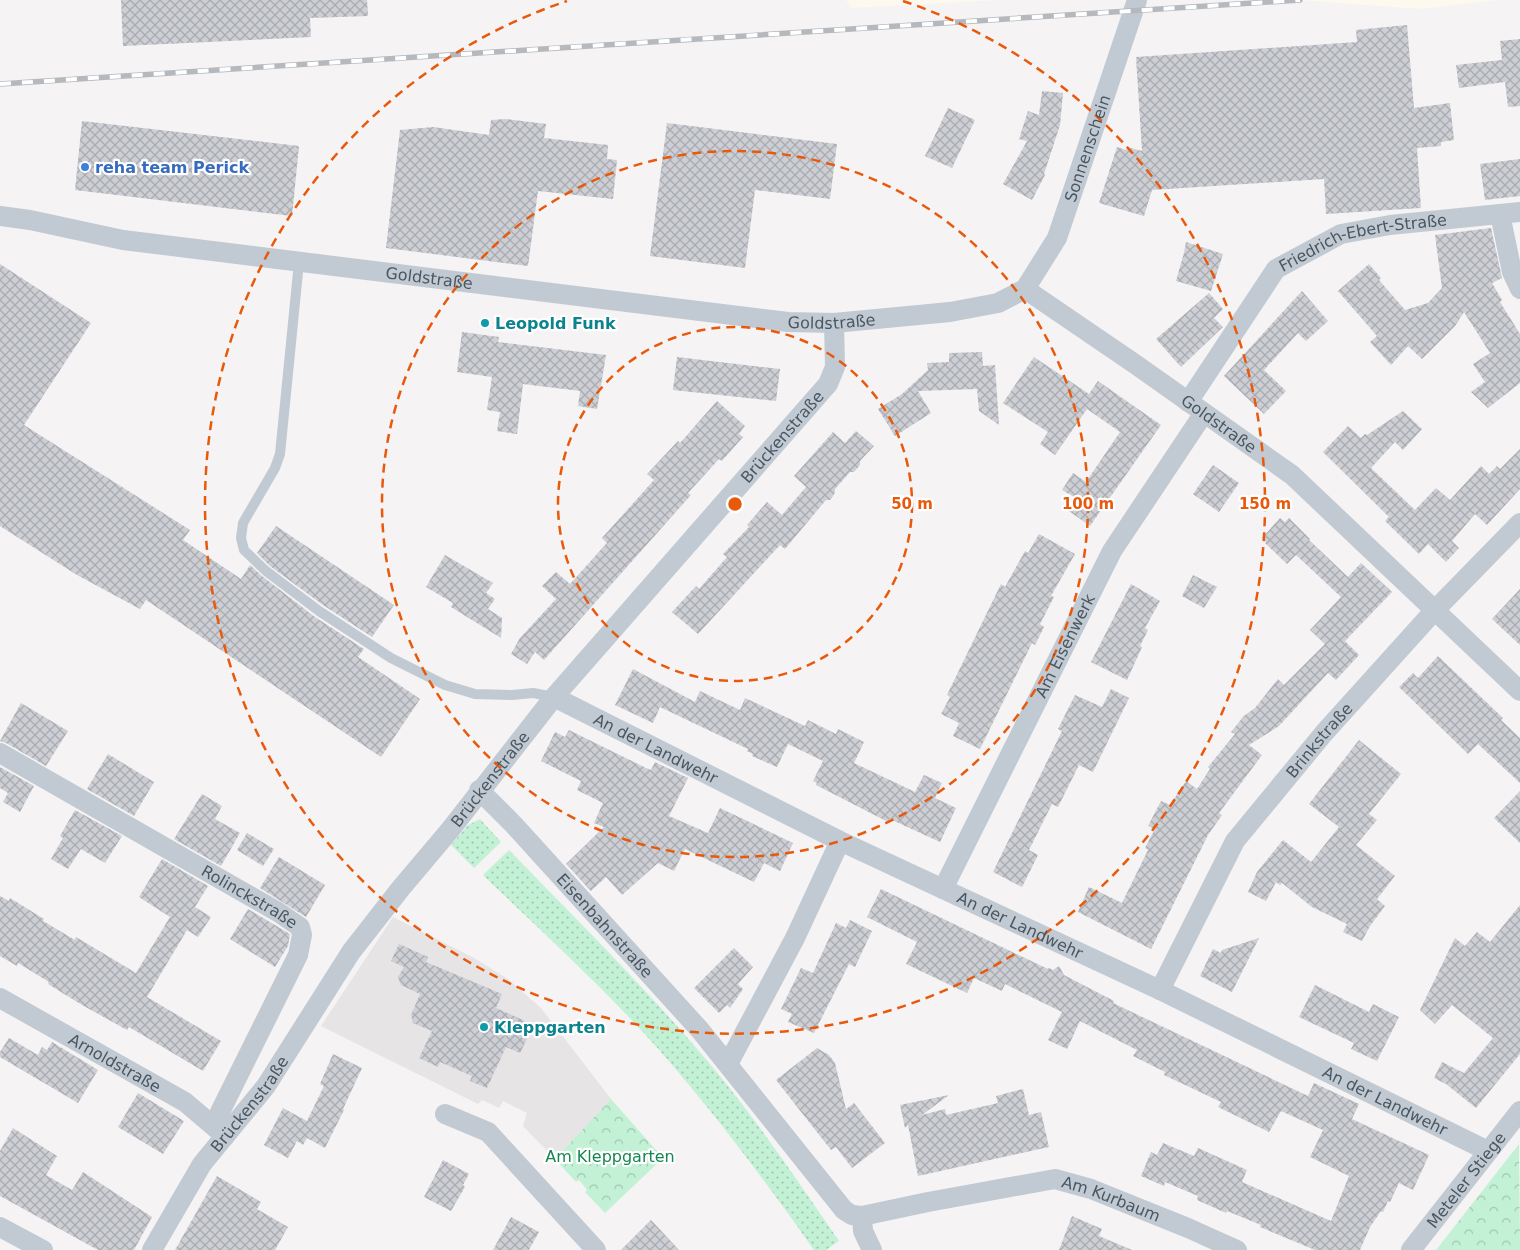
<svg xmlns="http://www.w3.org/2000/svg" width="1520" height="1250" viewBox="0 0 1520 1250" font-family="'DejaVu Sans',sans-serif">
  <defs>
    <pattern id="grass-dots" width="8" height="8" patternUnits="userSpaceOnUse" patternTransform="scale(1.25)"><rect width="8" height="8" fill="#c3f1d5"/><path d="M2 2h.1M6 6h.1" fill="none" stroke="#a0c6b0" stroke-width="1.8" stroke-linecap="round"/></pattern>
    <pattern id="park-crowns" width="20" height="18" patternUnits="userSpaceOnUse" patternTransform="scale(1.25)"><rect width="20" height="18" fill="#c3f1d5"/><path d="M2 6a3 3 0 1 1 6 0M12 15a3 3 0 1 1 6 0" fill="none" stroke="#a0c6b0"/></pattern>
    <pattern id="building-cross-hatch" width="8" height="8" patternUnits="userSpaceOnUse" patternTransform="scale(1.25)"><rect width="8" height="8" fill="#cdcfd5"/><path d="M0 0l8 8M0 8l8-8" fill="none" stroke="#a8abb0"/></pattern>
  </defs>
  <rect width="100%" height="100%" fill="#f5f3f3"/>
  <path fill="#fdf9ef" d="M 846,0 L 999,0 L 852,8 Z
    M 1298,0 L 1499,0 L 1420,9 Z"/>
  <path fill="#e6e4e5" d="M 393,917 L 474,958 L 508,979 L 541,1008 L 611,1099 L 555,1159 L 523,1126 L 527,1113 L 503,1101 L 499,1108 L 482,1100 L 478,1104 L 321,1026 Z"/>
  <path fill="url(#grass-dots)" d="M 480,819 L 501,842 L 474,868 L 451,845 L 468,825 Z
    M 509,850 C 580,923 654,996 719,1075 C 762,1128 800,1184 839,1241 L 826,1250 L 814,1250 C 761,1175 705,1100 643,1032 C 592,977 537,927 483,875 Z"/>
  <path fill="url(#park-crowns)" d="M 611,1099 L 663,1158 L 605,1213 L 585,1192 L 587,1190 L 579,1180 L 576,1182 L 555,1159 Z
    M 1519,1144 L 1520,1250 L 1436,1250 Z"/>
  <path fill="url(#building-cross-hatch)" d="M 121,0 L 367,0 L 368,16 L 310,18 L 311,37 L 123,46 Z
    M 1407,25 L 1414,108 L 1450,103 L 1454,140 L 1441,142 L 1441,146 L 1417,148 L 1421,208 L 1326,214 L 1324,179 L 1152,190 L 1144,216 L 1099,203 L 1117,147 L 1126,150 L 1127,147 L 1142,151 L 1136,57 L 1357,42 L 1356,30 Z
    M 1520,39 L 1520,106 L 1508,107 L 1505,82 L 1459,88 L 1456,65 L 1502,60 L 1500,41 Z
    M 1042,91 L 1063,93 L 1060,125 L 1044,174 L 1045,175 L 1032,200 L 1003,184 L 1027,141 L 1019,139 L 1028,111 L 1039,115 Z
    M 948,108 L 975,120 L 952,168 L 925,156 Z
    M 506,119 L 546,124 L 544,138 L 608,145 L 607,159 L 617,160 L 613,199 L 538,191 L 528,266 L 386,248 L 400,130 L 433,127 L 489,135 L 491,120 Z
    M 82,121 L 299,146 L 292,216 L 75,190 Z
    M 667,123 L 837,144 L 830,199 L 755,190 L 745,268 L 650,256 Z
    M 1520,159 L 1520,196 L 1485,200 L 1480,164 Z
    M 1491,228 L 1502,278 L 1492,283 L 1502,300 L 1500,302 L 1520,334 L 1520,383 L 1488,408 L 1471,392 L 1485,382 L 1473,364 L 1490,353 L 1464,312 L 1455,326 L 1422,359 L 1408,346 L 1391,365 L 1370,342 L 1377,336 L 1338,291 L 1369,264 L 1381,278 L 1379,280 L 1405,310 L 1428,303 L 1442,288 L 1435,235 Z
    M 1186,242 L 1223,254 L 1211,291 L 1176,281 L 1184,253 Z
    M 0,264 L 91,323 L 24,425 L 190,530 L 183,540 L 241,579 L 250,565 L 262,576 L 315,617 L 364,649 L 358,657 L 420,699 L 381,757 L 146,600 L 140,609 L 77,575 L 0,526 Z
    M 1302,291 L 1328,321 L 1306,341 L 1298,333 L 1264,370 L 1286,391 L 1264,414 L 1224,376 Z
    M 1209,293 L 1223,309 L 1214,318 L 1223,327 L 1181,367 L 1156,339 Z
    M 462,332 L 499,337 L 498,342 L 606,355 L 597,409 L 578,406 L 580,391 L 523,384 L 517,434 L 497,431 L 500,412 L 487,410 L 492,377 L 457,372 Z
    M 982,352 L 983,366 L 995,365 L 999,425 L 979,411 L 977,389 L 918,391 L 931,413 L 895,436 L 878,409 L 902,394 L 928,370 L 927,363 L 949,362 L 949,353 Z
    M 677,357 L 780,369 L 776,401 L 673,390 Z
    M 1034,357 L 1089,394 L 1098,381 L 1161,425 L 1090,526 L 1066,509 L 1074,497 L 1062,490 L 1073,473 L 1086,482 L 1120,432 L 1087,409 L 1055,455 L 1040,444 L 1048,432 L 1003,403 Z
    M 717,401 L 745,426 L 739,434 L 743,437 L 722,461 L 719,459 L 688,493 L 691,495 L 544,660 L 535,652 L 527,664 L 511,654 L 520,638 L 556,599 L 542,586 L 556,572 L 570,584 L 607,543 L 602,538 L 654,480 L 647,474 L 678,441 L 680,443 Z
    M 1403,411 L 1422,429 L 1403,450 L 1395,442 L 1371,468 L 1415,510 L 1436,488 L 1450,500 L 1481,466 L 1489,474 L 1497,466 L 1500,469 L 1520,449 L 1520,489 L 1487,525 L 1475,514 L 1452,541 L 1459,548 L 1446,562 L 1428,544 L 1419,554 L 1385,521 L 1389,517 L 1323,452 L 1348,426 L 1361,438 L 1365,434 L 1367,435 Z
    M 856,431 L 874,446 L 860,461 L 860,465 L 854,472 L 850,472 L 835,489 L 835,493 L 830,500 L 826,500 L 785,549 L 780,545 L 698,634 L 672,612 L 696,586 L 699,589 L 727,557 L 723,554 L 749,527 L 747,525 L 767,502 L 782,515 L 806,487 L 794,476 L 833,432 L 845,443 Z
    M 1213,465 L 1239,483 L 1219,512 L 1193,494 Z
    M 1280,518 L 1285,522 L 1289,518 L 1310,539 L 1309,540 L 1348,577 L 1361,563 L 1392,592 L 1345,641 L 1359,655 L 1336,680 L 1328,673 L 1279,726 L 1249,745 L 1262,755 L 1219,813 L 1222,815 L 1208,835 L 1151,949 L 1078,912 L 1089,887 L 1122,903 L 1148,850 L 1145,848 L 1155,829 L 1148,826 L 1161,801 L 1170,805 L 1186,781 L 1197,789 L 1210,769 L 1208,767 L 1235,734 L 1231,732 L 1244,716 L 1255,708 L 1278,679 L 1284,685 L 1325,644 L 1310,630 L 1341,597 L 1296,555 L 1287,564 L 1265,543 L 1266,542 L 1262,538 Z
    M 276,526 L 394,605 L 372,637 L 323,605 L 270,566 L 257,553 Z
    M 1039,534 L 1075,554 L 1051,596 L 1054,597 L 1040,624 L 1044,627 L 1035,645 L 1032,643 L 980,749 L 953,736 L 959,723 L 941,714 L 950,697 L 947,695 L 1001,584 L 1005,587 L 1025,551 L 1028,553 Z
    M 445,555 L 493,583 L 486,593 L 495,599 L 488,609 L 502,618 L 501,638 L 451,607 L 453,603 L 426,587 Z
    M 1193,575 L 1217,587 L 1204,608 L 1182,596 Z
    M 1131,584 L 1160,601 L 1145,628 L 1148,630 L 1140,646 L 1142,647 L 1127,680 L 1091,662 Z
    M 1520,589 L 1520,645 L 1492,619 Z
    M 1438,656 L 1503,718 L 1501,720 L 1520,738 L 1520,783 L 1478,744 L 1468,754 L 1399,687 L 1413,673 L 1418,678 Z
    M 633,669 L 695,702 L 700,691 L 740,710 L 745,698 L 805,726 L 808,720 L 836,734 L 838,729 L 864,742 L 854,763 L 915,792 L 924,775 L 942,783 L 935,798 L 956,808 L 940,842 L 890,819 L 888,822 L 816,785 L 817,783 L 813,781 L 823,761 L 788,744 L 777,767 L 752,756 L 753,754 L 747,751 L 748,749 L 660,707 L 653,723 L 615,705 Z
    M 1111,689 L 1129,698 L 1093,772 L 1079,765 L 1058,807 L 1052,804 L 1029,850 L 1038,855 L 1022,887 L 993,872 L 1062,731 L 1058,729 L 1075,695 L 1102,707 Z
    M 21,703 L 68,731 L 46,766 L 6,743 L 0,741 Z
    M 569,730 L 646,768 L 651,770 L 655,762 L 688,778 L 669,816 L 708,833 L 720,808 L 793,843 L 780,871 L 764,863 L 754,882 L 685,849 L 674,871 L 658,863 L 622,895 L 606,877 L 591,891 L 566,864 L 604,827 L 594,823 L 603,803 L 577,790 L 581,781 L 541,761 L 555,732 L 565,737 Z
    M 1359,740 L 1401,774 L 1369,814 L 1377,820 L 1356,845 L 1395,876 L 1377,899 L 1385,906 L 1370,926 L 1362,941 L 1343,932 L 1347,924 L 1312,907 L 1282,883 L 1280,885 L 1276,882 L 1266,901 L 1248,892 L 1257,872 L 1283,840 L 1311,862 L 1339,827 L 1309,804 Z
    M 108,754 L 154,782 L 134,816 L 87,789 Z
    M 0,767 L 34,786 L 20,812 L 3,802 L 8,793 L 0,788 Z
    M 1520,791 L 1520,843 L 1494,818 Z
    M 202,794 L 222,806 L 215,819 L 240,833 L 221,866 L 174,839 Z
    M 75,810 L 122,836 L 105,863 L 81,849 L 68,869 L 51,859 L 63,838 L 60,836 Z
    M 247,833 L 274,849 L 263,866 L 237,850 Z
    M 279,857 L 325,885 L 306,917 L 260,888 Z
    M 162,859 L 208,886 L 195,907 L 211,917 L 198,937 L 187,930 L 147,997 L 221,1041 L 203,1071 L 129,1027 L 127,1030 L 82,1005 L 48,984 L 49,982 L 18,963 L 17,966 L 0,956 L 0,896 L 9,901 L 10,898 L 44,919 L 43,921 L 75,940 L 76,937 L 136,973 L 170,917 L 139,897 Z
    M 881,889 L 1048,969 L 1049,968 L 1053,970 L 1059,966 L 1064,975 L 1114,1001 L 1113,1003 L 1308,1096 L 1314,1083 L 1359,1104 L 1352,1119 L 1429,1155 L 1413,1190 L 1399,1183 L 1390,1202 L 1388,1201 L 1383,1212 L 1381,1211 L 1370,1227 L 1360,1250 L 1315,1250 L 1260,1227 L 1261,1225 L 1227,1211 L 1226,1213 L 1197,1200 L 1198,1196 L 1165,1182 L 1164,1186 L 1141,1176 L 1151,1152 L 1157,1155 L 1163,1143 L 1194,1156 L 1198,1148 L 1247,1170 L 1242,1182 L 1331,1221 L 1349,1176 L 1310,1157 L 1323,1130 L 1281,1111 L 1269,1132 L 1218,1107 L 1221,1102 L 1164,1075 L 1165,1072 L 1133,1056 L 1137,1050 L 1080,1021 L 1067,1049 L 1048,1040 L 1062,1012 L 1005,984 L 1002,991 L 974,978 L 967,993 L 906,964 L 917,942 L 867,917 Z
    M 1520,905 L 1520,1054 L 1476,1108 L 1446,1084 L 1434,1078 L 1442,1062 L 1464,1073 L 1493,1038 L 1452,1005 L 1435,1024 L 1420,1010 L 1455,938 L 1465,946 L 1477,932 L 1490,942 Z
    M 248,909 L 290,934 L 288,946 L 275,967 L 230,939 Z
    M 850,920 L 872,931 L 855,967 L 849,964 L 814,1033 L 788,1022 L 792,1014 L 781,1009 L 801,968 L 813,973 L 836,923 L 846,928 Z
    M 1259,938 L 1232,992 L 1200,976 L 1213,949 L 1221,953 L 1222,950 Z
    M 399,944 L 428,957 L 426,962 L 502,994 L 496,1008 L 534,1025 L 520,1053 L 506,1047 L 487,1088 L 470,1081 L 472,1076 L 440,1062 L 438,1067 L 419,1058 L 432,1031 L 413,1023 L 411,1015 L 420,994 L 401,985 L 398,977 L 404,967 L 391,961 Z
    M 734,948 L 753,967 L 738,984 L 743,989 L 730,1008 L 727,1005 L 719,1013 L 694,988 Z
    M 1315,985 L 1369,1012 L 1373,1004 L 1399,1017 L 1377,1061 L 1351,1049 L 1354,1043 L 1299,1017 Z
    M 9,1038 L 38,1055 L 42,1047 L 47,1050 L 52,1042 L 98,1070 L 78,1103 L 0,1057 L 0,1052 Z
    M 817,1048 L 829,1055 L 835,1063 L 846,1109 L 854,1103 L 885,1143 L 852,1168 L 836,1147 L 831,1150 L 776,1080 Z
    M 333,1054 L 362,1068 L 343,1109 L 344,1110 L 325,1148 L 307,1138 L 303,1145 L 297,1141 L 288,1158 L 264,1145 L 283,1108 L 307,1121 L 324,1086 L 320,1084 Z
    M 1023,1089 L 1029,1115 L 1041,1112 L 1049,1147 L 918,1176 L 908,1125 L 905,1128 L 900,1105 L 949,1095 L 922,1115 L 945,1109 L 946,1115 L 998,1103 L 996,1096 Z
    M 138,1093 L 184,1121 L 163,1154 L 118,1127 Z
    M 13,1128 L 57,1156 L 46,1175 L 72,1190 L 83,1172 L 152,1217 L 134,1250 L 98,1250 L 0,1196 L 0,1151 Z
    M 443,1160 L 469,1174 L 463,1185 L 465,1187 L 451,1211 L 424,1197 Z
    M 217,1176 L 261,1202 L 257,1209 L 288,1227 L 275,1250 L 175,1250 Z
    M 1072,1216 L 1102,1229 L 1099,1236 L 1132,1250 L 1059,1250 Z
    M 511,1217 L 539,1232 L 529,1250 L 493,1250 Z
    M 651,1220 L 679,1250 L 621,1250 Z"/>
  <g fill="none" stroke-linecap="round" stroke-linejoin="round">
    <path stroke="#c1cad2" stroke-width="10" d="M 299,262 L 280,454 L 275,468 L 243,523 L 241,538 L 244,550 L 266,571 L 319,611 L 391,658 L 445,685 L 475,694 L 512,695 L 533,693 L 554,697"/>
    <g stroke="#c1cad2" stroke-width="20">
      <path d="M 1500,214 L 1512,272 L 1520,289"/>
      <path id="s1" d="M 0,216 L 30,220 L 123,240 L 788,322 L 834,323 L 950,312 L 998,303 L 1025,289 L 1057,238 L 1137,0"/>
      <path id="s2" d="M 1025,289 L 1135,364 L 1292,475 L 1520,691"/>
      <path id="s3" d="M 1188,402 L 1276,269 L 1341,234 L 1390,225 L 1520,212"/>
      <path id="s4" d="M 554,697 L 840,841 L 1160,990 L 1488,1151"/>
      <path id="s5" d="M 0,753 L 278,912 L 300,927 L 302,935 L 298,955 L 220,1112 L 225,1136"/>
      <path id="s6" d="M 479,790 L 514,825 L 700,1030 L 844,1210 L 852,1215 L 862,1216 L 863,1231 L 872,1250"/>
      <path id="s7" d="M 943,889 L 1112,551 L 1204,413"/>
      <path id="s8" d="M 1160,990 L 1235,841 L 1324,733 L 1435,610 L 1520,523"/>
      <path id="s9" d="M 0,998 L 185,1102 L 225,1136"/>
      <path d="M 728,1064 L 795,938 L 840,841"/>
      <path d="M 445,1114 L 488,1132 L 596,1250"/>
      <path id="s10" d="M 862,1216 L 928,1202 L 1055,1179 L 1091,1189 L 1188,1228 L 1237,1250"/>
      <path d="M 0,1227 L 43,1250"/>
      <path id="s11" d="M 152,1250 L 202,1164 L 266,1086 L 351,952 L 401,888 L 450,830 L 554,697 L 828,384 L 835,367 L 834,323"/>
      <path id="s12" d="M 1411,1250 L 1520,1111"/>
    </g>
    <defs>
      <path id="rail" d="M 0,84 L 1300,0"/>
    </defs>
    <use href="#rail" stroke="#b5b8bd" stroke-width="5.5"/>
    <use href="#rail" stroke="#fff" stroke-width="4" stroke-dasharray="11" stroke-linecap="butt"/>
  </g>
  <g fill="none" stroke="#e8590c" stroke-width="2.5" stroke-dasharray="9 6">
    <circle cx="735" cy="504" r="177"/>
    <circle cx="735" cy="504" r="353"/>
    <path d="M903 1A530 530 0 1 1 567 1"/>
  </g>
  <circle fill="#3f7fe0" stroke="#fff" stroke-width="2" cx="85" cy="167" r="5"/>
  <g fill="#0f9aa8" stroke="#fff" stroke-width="2">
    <circle cx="485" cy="323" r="5"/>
    <circle cx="484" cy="1027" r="5"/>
  </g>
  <g text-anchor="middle" stroke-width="4.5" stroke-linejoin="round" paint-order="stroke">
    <g font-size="16" fill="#4a5661" stroke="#fff">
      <text dy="6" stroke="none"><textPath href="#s1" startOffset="1192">Sonnenschein</textPath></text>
      <text dy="6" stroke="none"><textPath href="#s3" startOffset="252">Friedrich-Ebert-Straße</textPath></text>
      <text dy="6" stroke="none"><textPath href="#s1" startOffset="434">Goldstraße</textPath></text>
      <text dy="6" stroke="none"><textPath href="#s1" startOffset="839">Goldstraße</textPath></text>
      <text dy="6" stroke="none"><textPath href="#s2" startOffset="236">Goldstraße</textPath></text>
      <text dy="6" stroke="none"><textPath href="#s11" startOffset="1031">Brückenstraße</textPath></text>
      <text dy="6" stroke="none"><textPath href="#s7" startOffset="272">Am Eisenwerk</textPath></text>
      <text dy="6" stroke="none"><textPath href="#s8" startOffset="298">Brinkstraße</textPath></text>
      <text dy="6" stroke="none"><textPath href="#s4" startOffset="114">An der Landwehr</textPath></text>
      <text dy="6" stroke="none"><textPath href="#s11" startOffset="581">Brückenstraße</textPath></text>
      <text dy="6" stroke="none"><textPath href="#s5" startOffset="288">Rolinckstraße</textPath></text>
      <text dy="6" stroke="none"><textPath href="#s4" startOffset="519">An der Landwehr</textPath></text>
      <text dy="6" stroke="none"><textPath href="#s6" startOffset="185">Eisenbahnstraße</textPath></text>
      <text dy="6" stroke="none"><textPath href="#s9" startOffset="132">Arnoldstraße</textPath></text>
      <text dy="6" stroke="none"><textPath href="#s4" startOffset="924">An der Landwehr</textPath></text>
      <text dy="6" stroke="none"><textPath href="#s11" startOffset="176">Brückenstraße</textPath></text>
      <text dy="6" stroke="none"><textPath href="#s12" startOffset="89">Meteler Stiege</textPath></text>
      <text dy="6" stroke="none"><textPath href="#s10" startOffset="256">Am Kurbaum</textPath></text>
    </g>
    <g font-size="16" font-weight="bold" fill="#366cbe" stroke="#fff" text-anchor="start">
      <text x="95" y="173">reha team Perick</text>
    </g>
    <g font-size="16" font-weight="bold" fill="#0d838f" stroke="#fff" text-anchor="start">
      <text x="495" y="329">Leopold Funk</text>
      <text x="494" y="1033">Kleppgarten</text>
    </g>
    <g font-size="16" fill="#17864f" stroke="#fff">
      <text x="610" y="1162">Am Kleppgarten</text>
    </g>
  </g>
  <circle cx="735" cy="504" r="8" fill="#e8590c" stroke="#fff" stroke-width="2.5"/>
  <g font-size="15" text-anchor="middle" font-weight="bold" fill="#e8590c" stroke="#fff" stroke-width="4.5" stroke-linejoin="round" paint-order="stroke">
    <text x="912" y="509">50 m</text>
    <text x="1088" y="509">100 m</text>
    <text x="1265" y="509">150 m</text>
  </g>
</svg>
